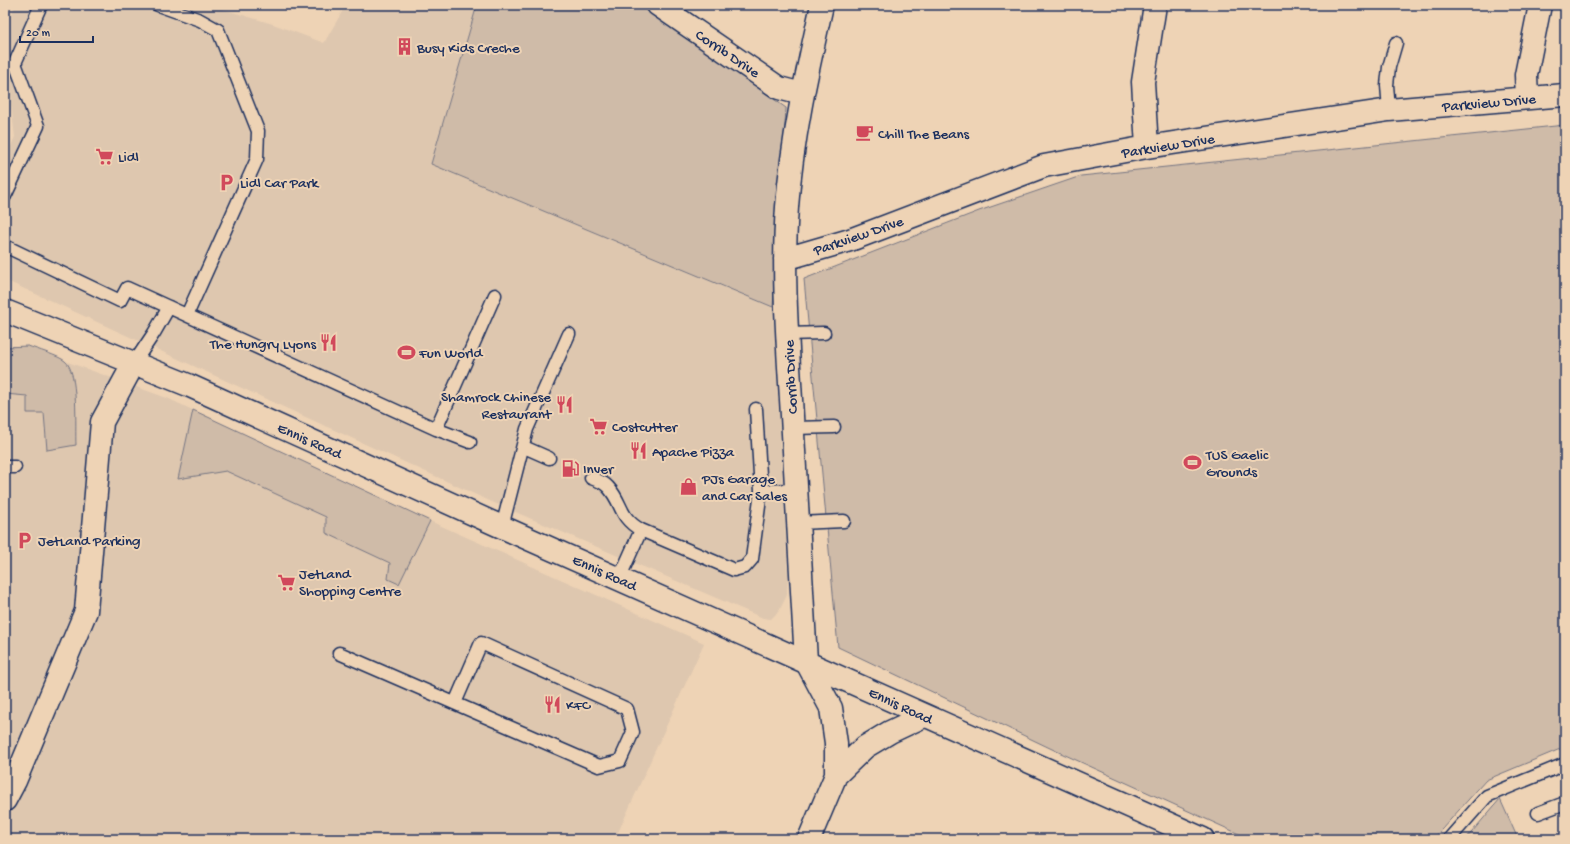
<svg xmlns="http://www.w3.org/2000/svg" width="1570" height="844" viewBox="0 0 1570 844" font-family="'Gochi Hand',sans-serif">
  <rect width="100%" height="100%" fill="#eed3b5"/>
  <filter id="ink" filterUnits="userSpaceOnUse"><feTurbulence type="fractalNoise" baseFrequency=".025" numOctaves="2"/><feDisplacementMap in="SourceGraphic" scale="8" xChannelSelector="R" yChannelSelector="G"/><feConvolveMatrix kernelMatrix="1 2 1 2 8 2 1 2 1" color-interpolation-filters="sRGB"/></filter>
  <g filter="url(#ink)">
    <path fill="#dec7af" d="M 16,5 L 209,5 L 273,24 L 324,43 L 346,5 L 477,5 L 431,164 L 773,307 L 788,576 L 787,595 L 779,611 L 771,619 L 763,618 L 492,502 L 5,280 L 5,158 L 15,137 L 10,97 L 5,93 L 5,27 Z
      M 28,346 L 65,361 L 167,398 L 430,521 L 704,643 L 615,839 L 5,839 L 5,347 Z"/>
    <path fill="#cfbba8" stroke="#757583" d="M 477,5 L 645,5 L 786,108 L 773,307 L 431,164 Z
      M 1565,125 L 1565,747 L 1486,780 L 1433,839 L 1250,839 L 1052,749 L 838,647 L 804,279 L 979,211 L 1081,176 Z
      M 28,346 C 36,349 59,356 65,361 C 79,372 75,427 76,445 L 47,450 L 44,413 L 27,413 L 27,396 L 5,394 L 5,347 Z
      M 193,410 L 430,521 L 399,584 L 388,579 L 390,563 L 326,533 L 326,517 L 226,471 L 178,479 Z
      M 1500,799 L 1518,839 L 1466,839 Z"/>
    <g fill="none" stroke-linecap="round" stroke-linejoin="round">
      <defs>
        <path id="lane" d="M 158,5 L 200,20 L 218,30 L 258,131 L 257,159 L 187,315
          M 1389,110 L 1387,85 L 1389,67 L 1396,43
          M 5,196 L 38,126 L 15,63 L 41,5
          M 5,246 L 120,301 L 127,288 L 436,429 L 470,442
          M 787,334 L 824,333
          M 134,363 L 154,333 L 169,307
          M 793,428 L 834,427
          M 436,429 L 495,295
          M 524,447 L 549,458
          M 5,467 L 15,467
          M 591,478 C 597,480 604,482 608,487 C 623,503 618,517 641,530
          M 761,491 L 796,490
          M 798,523 L 844,521
          M 502,527 L 527,429 L 569,334
          M 619,579 L 641,530 L 734,570 L 745,567 L 752,559 L 761,491 L 756,409
          M 339,653 L 599,766 L 620,761 L 633,732 L 627,709 L 481,643 L 455,703
          M 1538,813 L 1565,803
          M 1449,839 L 1487,796 L 1565,764"/>
        <path id="street" d="M 658,5 L 779,88 L 802,94
          M 1527,98 L 1526,75 L 1540,5
          M 1147,147 L 1143,82 L 1155,5
          M 785,259 L 850,240 L 1044,166 L 1147,147 L 1389,110 L 1565,95
          M 836,775 L 865,747 L 890,732 L 924,716
          M 5,800 L 15,781 L 86,611 L 102,422 L 134,363
          M 809,839 L 836,775 L 836,743 L 831,708 L 806,661 C 801,580 797,498 792,416 C 788,347 782,277 787,207 C 792,139 807,72 822,5"/>
        <path id="secondary" d="M 5,311 L 188,385 L 502,527 L 1203,839"/>
      </defs>
      <use href="#lane" stroke="#1b2f5e" stroke-width="15"/>
      <use href="#street" stroke="#1b2f5e" stroke-width="25"/>
      <use href="#secondary" stroke="#1b2f5e" stroke-width="25"/>
      <use href="#lane" stroke="#eed3b5" stroke-width="12"/>
      <use href="#street" stroke="#eed3b5" stroke-width="22"/>
      <use href="#secondary" stroke="#eed3b5" stroke-width="22"/>
    </g>
  </g>
  <defs>
    <symbol id="building-bare" viewBox="-9 -9 18 18"><path d="M-4-6H4V6H1V3H-1V6H-4ZM-2.5-4.3h1.7v1.8h-1.7ZM.8-4.3h1.7v1.8H.8ZM-2.5-1h1.7V.8h-1.7ZM.8-1h1.7V.8H.8Z" fill="#d1495b" stroke="#eed3b5" stroke-width="2.5" paint-order="stroke"/></symbol>
    <symbol id="cafe-bare" viewBox="-9 -9 18 18"><path d="M-5.5-4.5H6V0H3Q3 3.5 0 3.5H-2.5Q-5.5 3.5-5.5 0ZM3-3.2v2h1.7v-2ZM-6 4.5H4V6H-6Z" fill="#d1495b" stroke="#eed3b5" stroke-width="2.5" paint-order="stroke"/></symbol>
    <symbol id="supermarket-bare" viewBox="-9 -9 18 18"><path d="M-6-5.5h2.5l.6 2H6L4.5 2H-2.5L-4.4-4H-6ZM-1.5 3.2a1.3 1.3 0 1 0 .1 0ZM3 3.2a1.3 1.3 0 1 0 .1 0Z" fill="#d1495b" stroke="#eed3b5" stroke-width="2.5" paint-order="stroke"/></symbol>
    <symbol id="parking-bare" viewBox="-9 -9 18 18"><path d="M-3.5-5.5H1a3.5 3.5 0 0 1 0 7H-1V5.5H-3.5ZM-1-3.4V-.6H.8a1.4 1.4 0 0 0 0-2.8Z" fill="#d1495b" stroke="#eed3b5" stroke-width="2.5" paint-order="stroke"/></symbol>
    <symbol id="restaurant-bare" viewBox="-9 -9 18 18"><path d="M-5-6h1v4h1v-4h1v4h1v-4h1v5L-1.5 .5V6h-2V.5L-5-1ZM5-6V6H3V1.5H1.5Q1.5-4 5-6Z" fill="#d1495b" stroke="#eed3b5" stroke-width="2.5" paint-order="stroke"/></symbol>
    <symbol id="stadium-bare" viewBox="-9 -9 18 18"><path d="M0-5a6.5 5 0 1 0 0 10a6.5 5 0 1 0 0-10ZM-3.5-1.8h7v3.6h-7Z" fill="#d1495b" stroke="#eed3b5" stroke-width="2.5" paint-order="stroke"/></symbol>
    <symbol id="fuel-bare" viewBox="-9 -9 18 18"><path d="M-5.5-6h7V0h2V4h1.3V-2.5L3-4.5l.8-.8L6-3V5H2.5V1h-1V6h-7ZM-4.2-4.7v3.2H.2V-4.7Z" fill="#d1495b" stroke="#eed3b5" stroke-width="2.5" paint-order="stroke"/></symbol>
    <symbol id="shop-bare" viewBox="-9 -9 18 18"><path d="M-5-2.5h2.3a2.7 3.5 0 0 1 5.4 0H5L5.5 6h-11ZM-1.5-2.5h3a1.5 2.3 0 0 0-3 0Z" fill="#d1495b" stroke="#eed3b5" stroke-width="2.5" paint-order="stroke"/></symbol>
  </defs>
  <g fill-rule="evenodd">
    <use href="#building-bare" x="392" y="34" width="25" height="25"/>
    <use href="#cafe-bare" x="852" y="120" width="25" height="25"/>
    <use href="#supermarket-bare" x="92" y="144" width="25" height="25"/>
    <use href="#parking-bare" x="214" y="170" width="25" height="25"/>
    <use href="#restaurant-bare" x="316" y="330" width="25" height="25"/>
    <use href="#stadium-bare" x="394" y="340" width="25" height="25"/>
    <use href="#restaurant-bare" x="552" y="392" width="25" height="25"/>
    <use href="#supermarket-bare" x="586" y="414" width="25" height="25"/>
    <use href="#restaurant-bare" x="626" y="438" width="25" height="25"/>
    <use href="#stadium-bare" x="1180" y="450" width="25" height="25"/>
    <use href="#fuel-bare" x="558" y="456" width="25" height="25"/>
    <use href="#shop-bare" x="676" y="474" width="25" height="25"/>
    <use href="#parking-bare" x="12" y="528" width="25" height="25"/>
    <use href="#supermarket-bare" x="274" y="570" width="25" height="25"/>
    <use href="#restaurant-bare" x="540" y="692" width="25" height="25"/>
  </g>
  <g text-anchor="middle" stroke-width="4" stroke-linejoin="round" paint-order="stroke">
    <g font-size="15" fill="#1b2f5e" stroke="#eed3b5" text-anchor="start">
      <text x="417" y="52">Busy Kids Creche</text>
      <text x="878" y="138">Chill The Beans</text>
      <text x="118" y="161">Lidl</text>
      <text x="240" y="187">Lidl Car Park</text>
      <text x="316" y="348" text-anchor="end">The Hungry Lyons</text>
      <text x="419" y="357">Fun World</text>
      <text x="551" y="401" text-anchor="end">Shamrock Chinese<tspan x="551" dy="17">Restaurant</tspan></text>
      <text x="612" y="431">Costcutter</text>
      <text x="652" y="456">Apache Pizza</text>
      <text x="1206" y="459">TUS Gaelic<tspan x="1206" dy="17">Grounds</tspan></text>
      <text x="583" y="473">Inver</text>
      <text x="702" y="483">PJs Garage<tspan x="702" dy="17">and Car Sales</tspan></text>
      <text x="38" y="545">JetLand Parking</text>
      <text x="299" y="578">JetLand<tspan x="299" dy="17">Shopping Centre</tspan></text>
      <text x="566" y="709">KFC</text>
    </g>
    <g font-size="15" fill="#1b2f5e" stroke="#eed3b5">
      <text transform="translate(728 53) rotate(34)" y="5">Corrib Drive</text>
      <text transform="translate(1489 102) rotate(-5)" y="5">Parkview Drive</text>
      <text transform="translate(1168 145) rotate(-9)" y="5">Parkview Drive</text>
      <text transform="translate(858 235) rotate(-19)" y="5">Parkview Drive</text>
      <text transform="translate(790 377) rotate(-93)" y="5">Corrib Drive</text>
      <text transform="translate(310 440) rotate(24)" y="5">Ennis Road</text>
      <text transform="translate(605 572) rotate(24)" y="5">Ennis Road</text>
      <text transform="translate(901 705) rotate(25)" y="5">Ennis Road</text>
    </g>
  </g>
  <rect width="1570" height="844" fill="none" stroke="#eed3b5" stroke-width="20"/>
  <rect x="10" y="10" width="1550" height="824" fill="none" stroke="#1b2f5e" stroke-width="1.5" filter="url(#ink)"/>
  <path d="M20 36v6h73v-6" fill="none" stroke="#1b2f5e" stroke-width="2"/>
  <text x="26" y="36" font-size="12" fill="#1b2f5e" stroke="#eed3b5" stroke-width="3" paint-order="stroke">20 m</text>
</svg>
